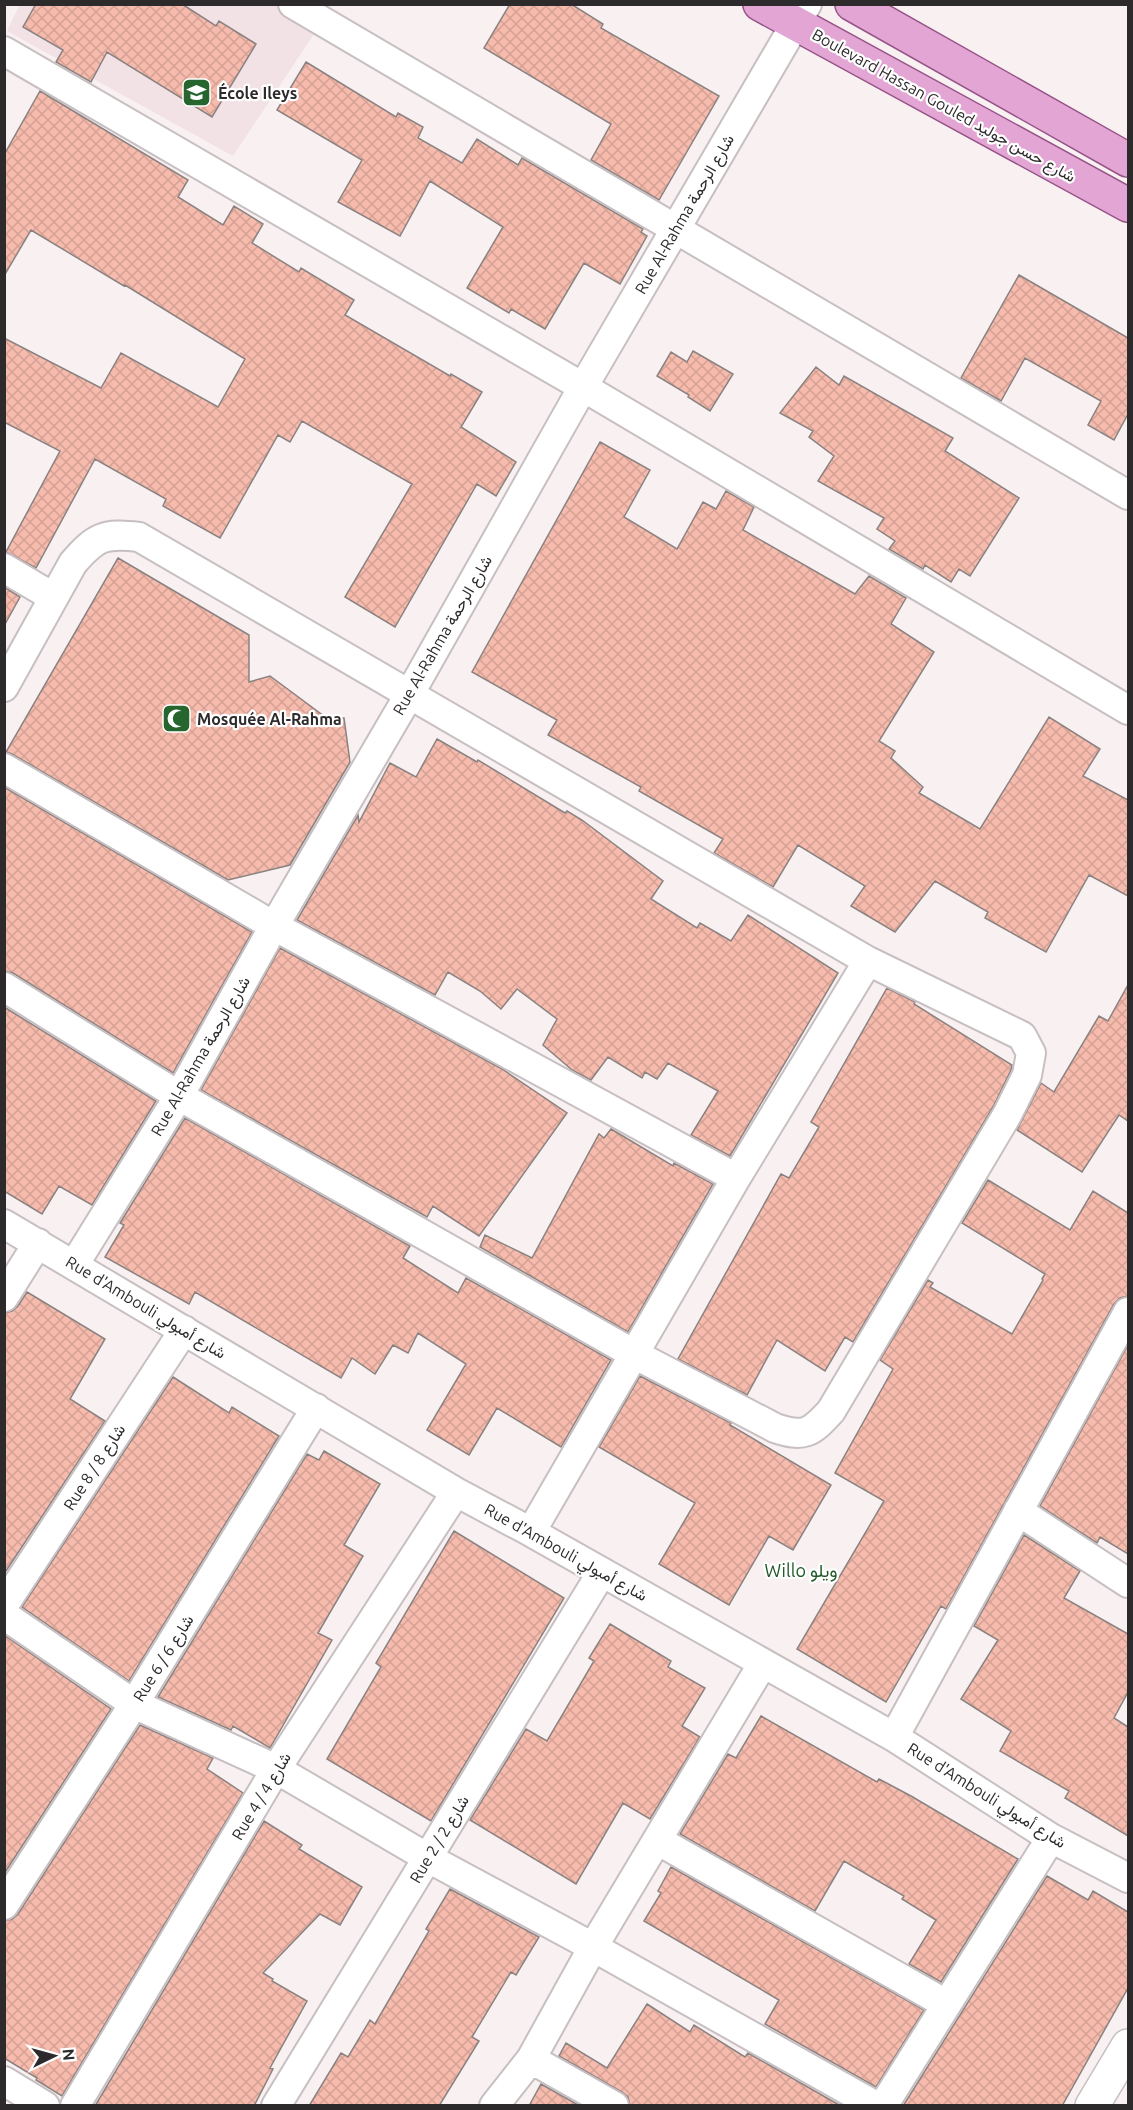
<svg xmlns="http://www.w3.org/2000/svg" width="1133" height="2110" viewBox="0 0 1133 2110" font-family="Ubuntu,Vazirmatn,sans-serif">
  <defs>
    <pattern id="building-cross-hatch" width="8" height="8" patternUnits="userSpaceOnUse" patternTransform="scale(1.5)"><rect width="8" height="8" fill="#f7bbad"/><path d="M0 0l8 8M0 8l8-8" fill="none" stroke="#d4a195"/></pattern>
  </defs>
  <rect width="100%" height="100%" fill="#f8f0f1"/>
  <path fill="#f3e2e5" d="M 20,4 L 275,5 L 318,28 L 233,156 L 7,31 Z"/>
  <path fill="url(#building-cross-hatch)" stroke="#898280" stroke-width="1.5" d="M 36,4 L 182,4 L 216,26 L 219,21 L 256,44 L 212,117 L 107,52 L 91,82 L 56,62 L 63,50 L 23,27 Z
    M 510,4 L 571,4 L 603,24 L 601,28 L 719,96 L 659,200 L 591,160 L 611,124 L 484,48 Z
    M 306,62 L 396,117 L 398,113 L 423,127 L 418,138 L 462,163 L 477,139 L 518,165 L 522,158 L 643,229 L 641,232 L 647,236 L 620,284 L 584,263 L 545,329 L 511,309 L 509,313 L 467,288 L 503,227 L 430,181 L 400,236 L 338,202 L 362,160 L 277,110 Z
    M 40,91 L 188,180 L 178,197 L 223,225 L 234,206 L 263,224 L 252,243 L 299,272 L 301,268 L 354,300 L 345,315 L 450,376 L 451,374 L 482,392 L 461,427 L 516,462 L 496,496 L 477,484 L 395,627 L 345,597 L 412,484 L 302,421 L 290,442 L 278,435 L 220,538 L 163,506 L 166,499 L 95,459 L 36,568 L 6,552 L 60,451 L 4,422 L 4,338 L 101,388 L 121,353 L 218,407 L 245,359 L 125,285 L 124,286 L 31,230 L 4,276 L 4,155 Z
    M 1019,275 L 1128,338 L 1128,417 L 1127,416 L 1114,440 L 1088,425 L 1101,401 L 1025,358 L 1001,401 L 961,378 Z
    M 693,351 L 733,374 L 710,411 L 688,397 L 689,395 L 657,376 L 671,352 L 687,362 Z
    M 816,367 L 839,385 L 844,376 L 953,438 L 945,451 L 1019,498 L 970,576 L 959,569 L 951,582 L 925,565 L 923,569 L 889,549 L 895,541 L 877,529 L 884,518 L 818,481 L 834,456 L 809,437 L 813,431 L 780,413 Z
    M 600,442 L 650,470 L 624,517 L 677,549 L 703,502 L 716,509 L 726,491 L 754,507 L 743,530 L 855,594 L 869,576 L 906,598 L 891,624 L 934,652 L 879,741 L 895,751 L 891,758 L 923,787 L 919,793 L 980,829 L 1049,717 L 1100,749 L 1083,776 L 1128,800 L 1128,896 L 1089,875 L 1046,952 L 985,918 L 988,912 L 935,881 L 895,932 L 851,906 L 865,886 L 798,845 L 773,887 L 714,853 L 723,839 L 639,791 L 641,787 L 548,735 L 557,720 L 472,672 Z
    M 118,558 L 249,635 L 249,682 L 270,676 L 328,719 L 344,718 L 350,762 L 290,865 L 228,880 L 12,754 L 6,752 Z
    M 4,587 L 20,597 L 4,626 Z
    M 437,739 L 477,762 L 478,760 L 565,813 L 567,811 L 582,820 L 663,881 L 651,899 L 697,928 L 700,923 L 731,941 L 748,915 L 838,973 L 730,1156 L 691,1135 L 718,1091 L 668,1063 L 657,1079 L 645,1072 L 642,1078 L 608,1057 L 591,1080 L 572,1070 L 543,1045 L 557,1019 L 517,989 L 501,1009 L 480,991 L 448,972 L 435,995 L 297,920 L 358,815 L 359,822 L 390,763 L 416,777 Z
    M 4,787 L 252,932 L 173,1073 L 13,973 L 4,971 Z
    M 280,948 L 502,1069 L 567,1113 L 479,1236 L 433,1206 L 427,1217 L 201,1090 Z
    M 1128,985 L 1128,1121 L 1119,1115 L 1082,1172 L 1017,1130 L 1041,1083 L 1054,1092 L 1099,1016 L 1108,1021 Z
    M 887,988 L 915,1002 L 914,1004 L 1012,1065 L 1011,1070 L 993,1107 L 853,1342 L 845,1337 L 825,1371 L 777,1340 L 747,1395 L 678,1359 L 781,1174 L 789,1178 L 819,1127 L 811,1122 Z
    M 4,1007 L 156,1101 L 92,1205 L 59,1186 L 42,1214 L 4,1191 Z
    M 185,1118 L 410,1246 L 403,1258 L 458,1293 L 466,1278 L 611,1360 L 561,1447 L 497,1408 L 469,1455 L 427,1430 L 466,1364 L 418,1333 L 408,1353 L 393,1345 L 375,1374 L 352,1358 L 341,1378 L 195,1292 L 189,1304 L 105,1257 L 124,1225 L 120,1223 Z
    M 611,1129 L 673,1166 L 674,1163 L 713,1184 L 628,1332 L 480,1247 L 485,1235 L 532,1258 L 599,1134 L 604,1138 Z
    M 988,1180 L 1070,1230 L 1093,1191 L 1128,1213 L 1128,1296 L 1120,1298 L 1114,1304 L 946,1609 L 941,1606 L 886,1702 L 797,1649 L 884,1501 L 835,1473 L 893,1369 L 880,1360 L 928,1280 L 933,1283 L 930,1287 L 1012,1334 L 1043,1280 L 1042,1279 L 1045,1274 L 962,1223 Z
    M 27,1292 L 105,1339 L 70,1399 L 105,1421 L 4,1574 L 4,1313 L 12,1311 L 18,1306 Z
    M 1128,1345 L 1128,1554 L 1100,1537 L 1097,1543 L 1040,1506 Z
    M 640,1376 L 731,1423 L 730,1425 L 831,1485 L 793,1550 L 769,1536 L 729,1605 L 659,1564 L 695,1503 L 599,1447 Z
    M 173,1377 L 229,1413 L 232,1407 L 279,1436 L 129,1681 L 22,1607 Z
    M 324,1451 L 380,1484 L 344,1545 L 363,1556 L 318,1633 L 332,1640 L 270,1748 L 233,1726 L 231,1730 L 158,1697 L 307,1454 L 319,1460 Z
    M 454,1531 L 564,1598 L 431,1821 L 327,1759 L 381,1667 L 376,1663 Z
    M 1024,1535 L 1080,1571 L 1064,1598 L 1128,1634 L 1128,1692 L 1114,1718 L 1128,1727 L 1128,1836 L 1065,1798 L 1069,1791 L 1000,1751 L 1011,1731 L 961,1699 L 998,1640 L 974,1626 Z
    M 610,1624 L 671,1661 L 668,1667 L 705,1688 L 682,1726 L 700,1737 L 650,1819 L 623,1803 L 576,1884 L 470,1820 L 526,1729 L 547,1741 L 594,1661 L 589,1658 Z
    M 4,1635 L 111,1709 L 4,1874 Z
    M 761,1716 L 877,1782 L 879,1779 L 911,1796 L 1018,1859 L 941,1982 L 909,1964 L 936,1920 L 902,1899 L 904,1896 L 844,1861 L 815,1911 L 680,1834 L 728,1754 L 736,1758 Z
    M 140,1725 L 213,1758 L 207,1769 L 243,1793 L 62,2096 L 36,2080 L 37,2078 L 4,2058 L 4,1921 L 12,1919 L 18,1914 Z
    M 264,1821 L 302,1845 L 299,1849 L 362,1887 L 340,1925 L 320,1914 L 263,1973 L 273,1979 L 272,1981 L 307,2001 L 270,2068 L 273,2069 L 254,2106 L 95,2106 Z
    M 671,1867 L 924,2010 L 876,2087 L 765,2024 L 779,2000 L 644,1921 L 661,1893 L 658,1891 Z
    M 1047,1876 L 1088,1900 L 1093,1891 L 1128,1912 L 1128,1988 L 1062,2106 L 903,2106 Z
    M 450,1889 L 539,1937 L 516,1975 L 511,1972 L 472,2037 L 479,2041 L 439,2106 L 309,2106 L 341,2053 L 348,2057 L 370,2020 L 375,2024 L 429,1931 L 426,1929 Z
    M 647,2004 L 690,2032 L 694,2025 L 745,2057 L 748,2053 L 841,2106 L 630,2106 L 628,2097 L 622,2092 L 559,2056 L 566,2043 L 607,2068 Z
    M 541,2084 L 580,2106 L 529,2106 Z"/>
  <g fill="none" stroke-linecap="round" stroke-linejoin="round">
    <defs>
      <path id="minor" d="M 293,4 L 1128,495
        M 4,51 L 583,387 L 1128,710
        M 4,568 L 53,597
        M 4,687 L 73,563 C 96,536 105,533 139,537 L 868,961 L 1022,1036 L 1031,1053 L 1027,1075 L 1007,1115 L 831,1411 C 811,1433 804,1438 775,1428 L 634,1354 L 179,1096 L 4,987
        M 4,768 L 274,926 L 736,1178
        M 4,1224 L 456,1492 L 531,1532 L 894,1737 L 1051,1838 L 1128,1878
        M 74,1265 L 179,1096 L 274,926 L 409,695 L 583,387 L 807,4
        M 4,1297 L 38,1243
        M 1018,1511 L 1128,1583
        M 531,1532 L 736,1178 L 868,961
        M 4,1605 L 184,1330
        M 4,1615 L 134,1704 L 276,1769 L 428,1858 L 593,1947 L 876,2106
        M 894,1737 L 1128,1312
        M 657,1840 L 946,2004
        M 4,1905 L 134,1704 L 316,1408
        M 531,2059 L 614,2106
        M 4,2081 L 45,2106
        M 75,2106 L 276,1769 L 456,1492
        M 276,2106 L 602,1572
        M 494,2106 L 531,2059 L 593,1947 L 763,1663
        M 883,2106 L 1051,1838"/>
      <path id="secondary" d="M 1092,2106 L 1128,2046"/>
      <path id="primary" d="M 760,4 L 1128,205
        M 852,4 L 1128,160"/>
    </defs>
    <use href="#minor" stroke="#c7bfc1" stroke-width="32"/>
    <use href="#secondary" stroke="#c7bfc1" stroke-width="36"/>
    <use href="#primary" stroke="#965387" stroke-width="36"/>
    <use href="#minor" stroke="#fff" stroke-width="28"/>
    <use href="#secondary" stroke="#fff" stroke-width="33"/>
    <use href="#primary" stroke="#e2a5d4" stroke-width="33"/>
  </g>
  <defs>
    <symbol id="school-square" viewBox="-11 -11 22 22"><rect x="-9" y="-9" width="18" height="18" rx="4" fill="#26652e" stroke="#fff"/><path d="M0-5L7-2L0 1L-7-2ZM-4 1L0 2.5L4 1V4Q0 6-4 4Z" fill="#fff"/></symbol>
    <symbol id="mosque-square" viewBox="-11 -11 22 22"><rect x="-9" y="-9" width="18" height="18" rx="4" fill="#26652e" stroke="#fff"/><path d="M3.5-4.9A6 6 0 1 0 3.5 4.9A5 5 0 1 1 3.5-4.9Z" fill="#fff"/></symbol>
  </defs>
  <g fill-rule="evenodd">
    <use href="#school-square" x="180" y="76" width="33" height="33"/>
    <use href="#mosque-square" x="160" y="702" width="33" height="33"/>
  </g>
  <g text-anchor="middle" stroke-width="4.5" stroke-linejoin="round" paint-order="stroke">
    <g font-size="16" font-weight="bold" fill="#2d2a2b" stroke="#fff" text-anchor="start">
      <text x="218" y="99">École Ileys</text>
      <text x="197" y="725">Mosquée Al-Rahma</text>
    </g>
    <g font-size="16" fill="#2d2a2b" stroke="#fff">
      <text transform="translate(944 105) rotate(29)" y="6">Boulevard Hassan Gouled شارع حسن جوليد</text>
      <text transform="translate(684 214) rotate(-60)" y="6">Rue Al-Rahma شارع الرحمة</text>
      <text transform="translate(442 635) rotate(-60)" y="6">Rue Al-Rahma شارع الرحمة</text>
      <text transform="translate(200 1056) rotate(-60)" y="6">Rue Al-Rahma شارع الرحمة</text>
      <text transform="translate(146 1307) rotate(31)" y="6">Rue d'Ambouli شارع أمبولي</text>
      <text transform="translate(94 1467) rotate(-57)" y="6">Rue 8 / شارع 8</text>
      <text transform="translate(566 1552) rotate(29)" y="6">Rue d'Ambouli شارع أمبولي</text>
      <text transform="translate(163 1658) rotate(-58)" y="6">Rue 6 / شارع 6</text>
      <text transform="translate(987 1795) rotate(32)" y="6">Rue d'Ambouli شارع أمبولي</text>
      <text transform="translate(261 1796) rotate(-59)" y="6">Rue 4 / شارع 4</text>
      <text transform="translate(439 1839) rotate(-59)" y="6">Rue 2 / شارع 2</text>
    </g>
    <g font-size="18" fill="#215a28" stroke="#fff">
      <text x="801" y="1577">Willo ويلو</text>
    </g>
  </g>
  <rect width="1133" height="2110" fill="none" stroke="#2d2a2b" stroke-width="12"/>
  <g transform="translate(54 2056) rotate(85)" stroke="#ffffff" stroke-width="4.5" paint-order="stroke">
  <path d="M0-4.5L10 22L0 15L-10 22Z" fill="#2d2a2b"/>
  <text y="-9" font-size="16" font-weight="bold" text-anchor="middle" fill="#2d2a2b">N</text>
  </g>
</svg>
